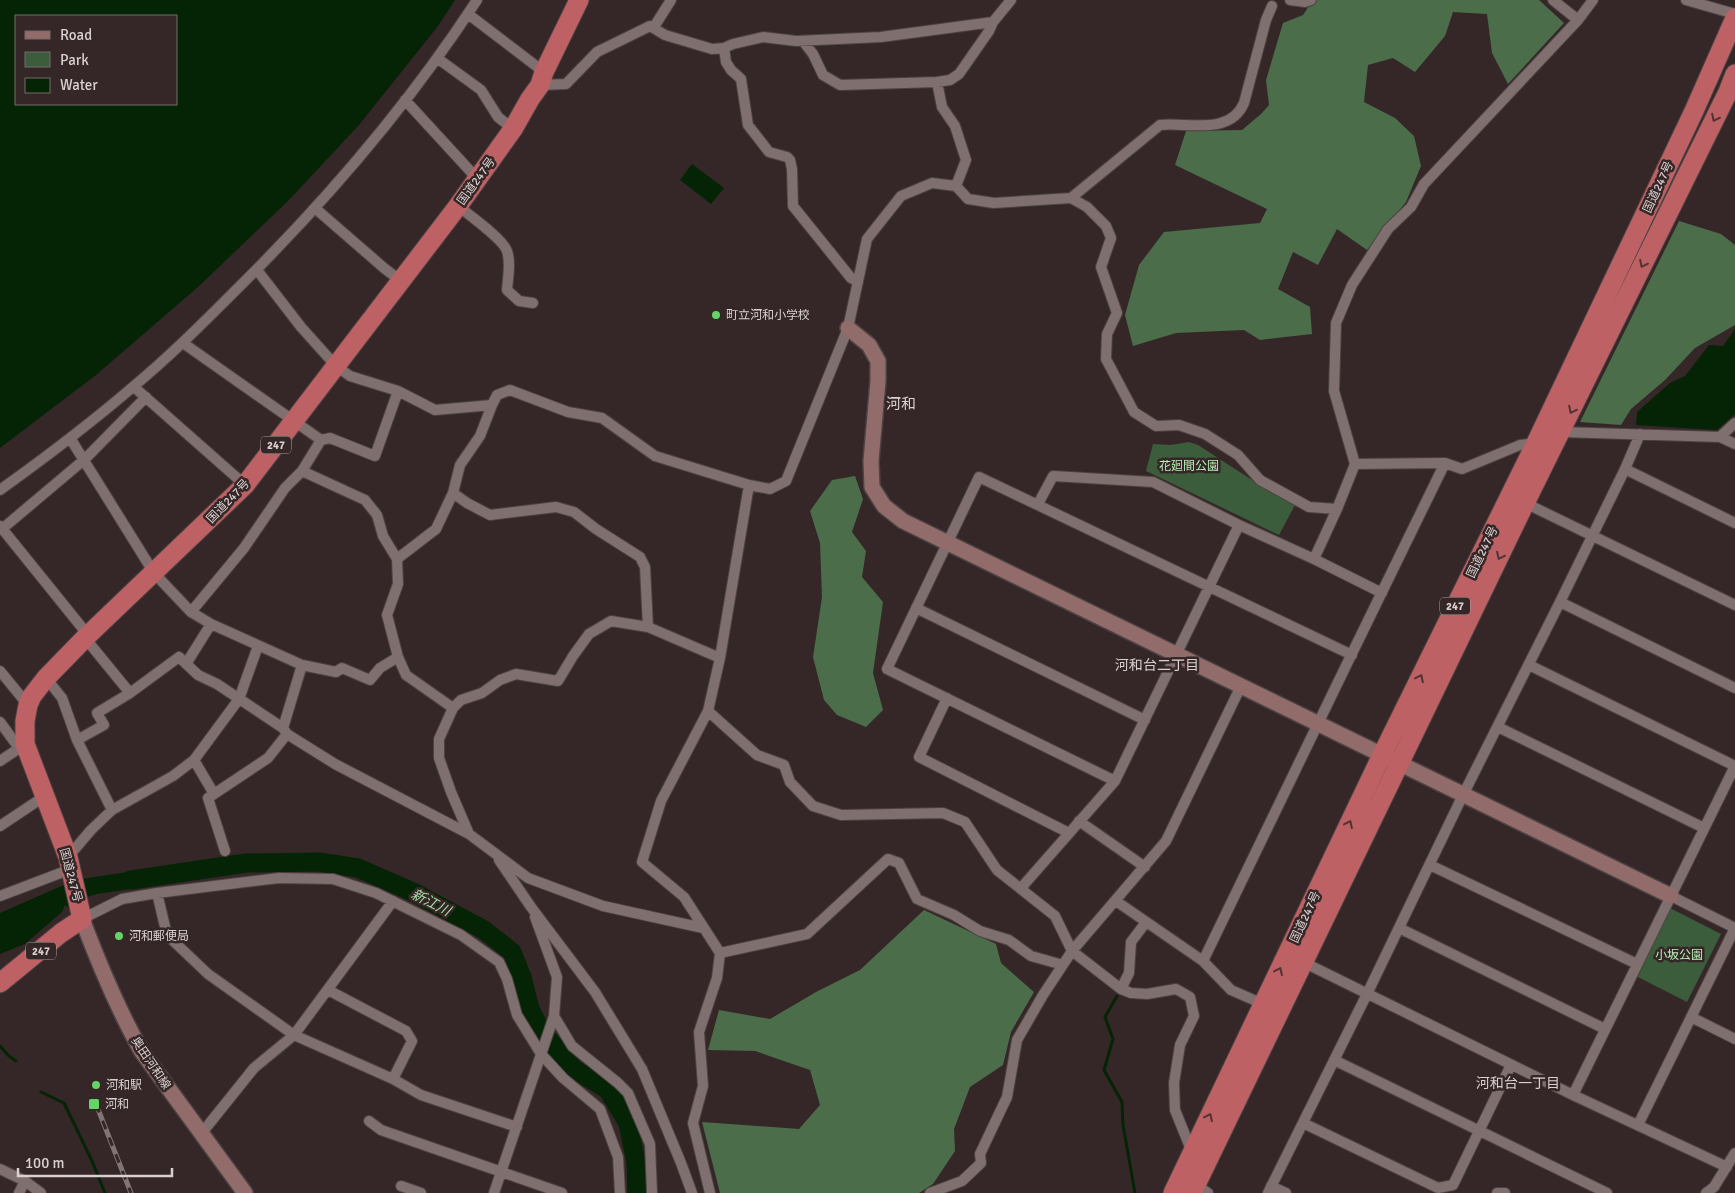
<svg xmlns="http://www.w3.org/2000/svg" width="1735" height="1193" viewBox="0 0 1735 1193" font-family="Signika,'Noto Sans JP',sans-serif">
  <rect width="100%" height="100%" fill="#352727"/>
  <path fill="#3c5d3c" d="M 1189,442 L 1198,445 L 1263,487 L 1295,505 L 1279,535 L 1146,471 L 1153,444 L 1170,445 Z
    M 1670,908 L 1721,934 L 1687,1002 L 1636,976 Z"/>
  <path fill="#4b6d4a" d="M 1313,0 L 1539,0 L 1564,23 L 1508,84 L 1492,53 L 1487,14 L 1453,12 L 1445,36 L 1415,72 L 1393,58 L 1368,65 L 1364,102 L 1395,118 L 1414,136 L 1421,166 L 1406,202 L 1367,250 L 1337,229 L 1318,265 L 1293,252 L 1278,289 L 1310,307 L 1312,334 L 1260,340 L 1244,330 L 1176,333 L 1133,346 L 1125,315 L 1139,265 L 1164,232 L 1260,223 L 1267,209 L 1175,165 L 1186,131 L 1242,130 L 1261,114 L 1269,105 L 1266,80 L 1283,23 L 1303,15 Z
    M 1679,221 L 1721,234 L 1735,245 L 1735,325 L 1695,348 L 1665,380 L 1631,409 L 1621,425 L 1580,422 Z
    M 855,476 L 863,499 L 852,532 L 866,551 L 862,577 L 883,602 L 873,673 L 883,710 L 866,727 L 837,715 L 824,700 L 813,657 L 822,597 L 820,543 L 810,511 L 832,480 Z
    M 924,910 L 996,944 L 1001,963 L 1034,992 L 1011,1032 L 1003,1065 L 970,1087 L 954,1129 L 955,1151 L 933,1184 L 919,1193 L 720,1193 L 702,1122 L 799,1129 L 820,1105 L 810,1070 L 755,1051 L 708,1050 L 719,1010 L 770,1019 L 816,992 L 860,970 Z"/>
  <path fill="#042405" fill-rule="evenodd" d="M 0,0 L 455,0 L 438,26 L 359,125 L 288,201 L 198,287 L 96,375 L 0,448 ZM 16,16 L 176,16 L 176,104 L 16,104 Z
    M 692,164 L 724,188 L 711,204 L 680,180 Z
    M 1735,329 L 1735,414 L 1717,430 L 1636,425 L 1637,412 L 1670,383 L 1685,376 L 1709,345 L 1723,346 Z
    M 155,868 L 157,885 L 97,894 L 69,902 L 69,908 L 65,905 L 62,912 L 25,944 L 0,954 L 0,913 L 66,884 L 81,879 Z"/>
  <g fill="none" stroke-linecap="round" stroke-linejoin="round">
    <path stroke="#042405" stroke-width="3" d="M 1117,996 L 1105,1017 L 1113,1039 L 1104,1070 L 1122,1102 L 1123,1125 L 1135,1193
      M 0,1046 L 9,1056 L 16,1061
      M 41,1092 L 64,1103 L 92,1161 L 105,1193"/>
    <path stroke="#042405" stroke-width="19" d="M 131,880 L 246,863 L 319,862 L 358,868 L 413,892 L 484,930 L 512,952 L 522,977 L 530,1009 L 541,1031 L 574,1069 L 608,1090 L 628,1123 L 636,1162 L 637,1193"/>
    <defs>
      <path id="street" d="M 1290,0 L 1305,2 L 1311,0
        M 1553,0 L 1578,20
        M 1686,0 L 1735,14
        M 468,14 L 544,72
        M 654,27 L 671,0
        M 803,41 L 813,54 L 823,75 L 840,85 L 937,82 L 950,80 L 959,74 L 989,31 L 993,22 L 1011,0
        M 724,48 L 726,62 L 731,70 L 741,79 L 748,125 L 769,152 L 787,157 L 790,160 L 792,169 L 793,206 L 851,278 L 858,282
        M 437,58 L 481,90 L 498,117 L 513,129
        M 937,82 L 942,107 L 955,126 L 966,160 L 956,186
        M 540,85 L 566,84 L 597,52 L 650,26 L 665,35 L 712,49 L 724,48 L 733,44 L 763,37 L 796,41 L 881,37 L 993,22
        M 405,100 L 472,173 L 478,178
        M 1071,198 L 1160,125 C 1187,122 1230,136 1244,103 L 1266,20 L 1272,6
        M 458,206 C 469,215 503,239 507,251 C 511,263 508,277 507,290 L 519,301 L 533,303
        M 316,209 L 384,268 L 401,281
        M 257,270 L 301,327 L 336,366 L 350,376 L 398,391 L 435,410 L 492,405
        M 183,343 L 321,440
        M 134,387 L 245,485
        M 1561,432 L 1720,437 L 1735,444
        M 1720,437 L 1735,423
        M 70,438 L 154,573 L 191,612 L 211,624 L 302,665 L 336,672 L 342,668 L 370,680 L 380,668 L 398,657
        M 1355,464 L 1445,463 L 1462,469 L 1520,445 L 1536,443
        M 1625,469 L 1735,523
        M 302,471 L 365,500 L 377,515 L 383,536 L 397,559 L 398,584 L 387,615 L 398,657 L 406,675 L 453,708
        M 0,490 C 46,457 91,423 134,386 C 170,356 203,323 236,290 C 325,202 408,106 477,0
        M 453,493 L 467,503 L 490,515 L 556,507 L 574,512 L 596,529 L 640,557 L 645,567 L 648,627
        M 1525,503 L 1735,605
        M 1038,504 L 1053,476 L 1153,482 L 1239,525 L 1314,559 L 1382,593
        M 0,526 L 88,635
        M 2,529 L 85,459 L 146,397
        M 397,559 L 436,529 L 453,493 L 460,465 L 480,436 L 492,405 L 497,395 L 510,390 L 568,412 L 602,418 L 655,456 L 749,485 L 770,489 L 786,481 L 848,328 L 867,239 L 901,196 L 932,183 L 956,186 L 968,199 L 994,203 L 1071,198 L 1087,207 L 1106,226 L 1111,238 L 1101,267 L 1117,313 L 1107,334 L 1106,359 L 1134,412 L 1156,426 L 1179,425 L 1205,434 L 1238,455 L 1260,480 L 1309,507 L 1337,509
        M 1314,559 L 1337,509 L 1355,464 L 1334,391 L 1336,323 L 1352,285 L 1388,229 L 1411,207 L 1424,184 L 1578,20 L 1593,0
        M 1560,602 L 1735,688
        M 916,608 L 1145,720
        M 191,612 L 244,548 L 285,488 L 302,471 L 321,440 L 330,438 L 375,456 L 398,391
        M 85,638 L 130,693
        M 186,664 L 211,624
        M 302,665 L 283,728 L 287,734 L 335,764 L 469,834 L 528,878 L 603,906 L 703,928
        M 1529,665 L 1735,766
        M 0,671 L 28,705
        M 46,678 L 62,698 L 77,740 L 112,810
        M 947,698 L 919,757 L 1069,833
        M 708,711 L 757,755 L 784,765 L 790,782 L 813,806 L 841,815 L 943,813 L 965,822 L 997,870 L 1055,916 L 1072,951 L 1121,989 L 1131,993 L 1147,994 L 1176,989 L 1190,997 L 1194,1016 L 1180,1045 L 1174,1083 L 1175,1110 L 1192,1152
        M 0,722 L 19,748
        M 1498,727 L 1704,828
        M 77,740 L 104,725 L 97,713 L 130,693 L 179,657 L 198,675 L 217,684 L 283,728
        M 194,760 L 214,794
        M 0,761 L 24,745
        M 1115,781 L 887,669 L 979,477 L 1352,655
        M 1079,821 L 1145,867
        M 0,826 L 45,796
        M 469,834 L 451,792 L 439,758 L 439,739 L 453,708 L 461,700 L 482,693 L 500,680 L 516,674 L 558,681 L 573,656 L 589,634 L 611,621 L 648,627 L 720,658
        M 225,851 L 208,798 L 268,758 L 287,734
        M 68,857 L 91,830 L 112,810 L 173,776 L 194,760 L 239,699 L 258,646
        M 499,860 L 531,907 L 595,992 L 642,1069 L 681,1163 L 692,1193
        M 1430,865 L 1637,964
        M 1021,888 L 1115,781 L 1239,525
        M 157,893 L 167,935 L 208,974 L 294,1035 L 393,1079 L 421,1095 L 517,1127
        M 0,896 L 71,869
        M 1671,896 L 1735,928
        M 1116,901 L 1203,961 L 1231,990 L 1263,1004
        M 82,919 L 122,899 L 157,893 L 279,878 L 333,879 L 376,893 L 461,935 L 499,962 L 507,979 L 517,1015 L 541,1054 L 563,1078 L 600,1109 L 618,1157 L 620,1193
        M 1399,928 L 1605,1029
        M 720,953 L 807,934 L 888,859 L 899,863 L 917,899 L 954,915 L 980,931 L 1009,940 L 1031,956 L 1063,965
        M 1203,961 C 1283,794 1364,629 1445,463
        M 1303,962 L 1573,1095 L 1727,1167
        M 1121,989 L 1129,973 L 1131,942 L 1146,922
        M 328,990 L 406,1031 L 412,1041 L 393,1079
        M 554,1016 L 572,1046 L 618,1083 L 628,1093 L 650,1144 L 652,1193
        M 1691,1017 L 1735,1039
        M 1334,1060 L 1607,1193
        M 1573,1095 L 1735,766
        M 369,1121 L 381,1130 L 562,1193
        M 1303,1123 L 1438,1188 L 1453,1185 L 1511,1065
        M 1638,1125 L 1735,928
        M 201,1134 L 254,1068 L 294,1035 L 393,901
        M 0,1169 L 25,1181 L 41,1193
        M 1196,1185 L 1208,1193
        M 401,1186 L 421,1193
        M 1271,1186 L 1286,1193
        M 19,1193 L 25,1181
        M 494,1193 L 554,1016 L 557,977 L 535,917
        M 710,1193 L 693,1123 L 703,1086 L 699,1032 L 717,978 L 720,953 L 684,897 L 642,862 L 661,801 L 708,711 L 720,658 L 749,485
        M 930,1193 L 962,1181 L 981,1163 L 980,1154 L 1007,1097 L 1017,1040 L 1043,995 L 1072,951 L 1166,841 L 1241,686
        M 1268,1193 L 1367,994 L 1463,795 L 1560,602 L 1625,469 L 1640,434
        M 1497,1193 L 1505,1193
        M 1706,1193 L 1714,1187 L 1735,1153"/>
      <path id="secondary" d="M 848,328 L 869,345 L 878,361 L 878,381 L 871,461 L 872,487 L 884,506 L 903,521 L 1671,896
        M 82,919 C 99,964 118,1010 142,1052 L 245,1193"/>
      <path id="highway" d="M 0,983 L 61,933 L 82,919 L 68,857 L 25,744 L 25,721 L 28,705 L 32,696 L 46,678 L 85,638 L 245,485 L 458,206 L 513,129 L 530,99 L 540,85 L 544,72 L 579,0
        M 1173,1193 L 1382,755 L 1536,443 L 1694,111 L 1735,18
        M 1192,1193 L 1525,503 L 1728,92 L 1735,74"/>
    </defs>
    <use href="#street" stroke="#4d4242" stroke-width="12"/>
    <use href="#secondary" stroke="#4d4242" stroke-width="18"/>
    <use href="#highway" stroke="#4d4242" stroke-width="21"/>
    <use href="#street" stroke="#7f6f6e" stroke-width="10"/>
    <use href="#secondary" stroke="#926b6b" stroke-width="15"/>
    <use href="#highway" stroke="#be6164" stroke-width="19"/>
    <defs>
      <path id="rail" d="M 96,1104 L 131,1193"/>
    </defs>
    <use href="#rail" stroke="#817574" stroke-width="5"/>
    <use href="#rail" stroke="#352727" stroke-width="3" stroke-dasharray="9" stroke-linecap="butt"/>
  </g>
  <defs><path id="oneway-chevron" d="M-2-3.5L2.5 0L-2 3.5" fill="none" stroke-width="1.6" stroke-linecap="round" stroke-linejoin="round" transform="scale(1.25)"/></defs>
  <g stroke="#503333">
    <use href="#oneway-chevron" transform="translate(1715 118) rotate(116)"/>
    <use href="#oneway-chevron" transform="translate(1643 264) rotate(116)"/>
    <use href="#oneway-chevron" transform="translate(1572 410) rotate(116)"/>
    <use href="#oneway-chevron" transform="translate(1500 556) rotate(116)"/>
    <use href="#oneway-chevron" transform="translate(1420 678) rotate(-64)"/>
    <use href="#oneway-chevron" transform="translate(1349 824) rotate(-65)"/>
    <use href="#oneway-chevron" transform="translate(1279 971) rotate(-65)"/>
    <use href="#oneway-chevron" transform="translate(1209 1117) rotate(-64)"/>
  </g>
  <g fill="#65d467" stroke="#352727" stroke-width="2">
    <circle cx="716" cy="315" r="5"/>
    <circle cx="119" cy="936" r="5"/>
    <circle cx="96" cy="1085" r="5"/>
    <rect x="88" y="1098" width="12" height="12" rx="2.5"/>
  </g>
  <g text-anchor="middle" stroke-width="5" stroke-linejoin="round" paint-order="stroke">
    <g fill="#352727" stroke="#a89d9d" stroke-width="1">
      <rect x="261" y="436.5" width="30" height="17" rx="4"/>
      <rect x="1440" y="597.5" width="30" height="17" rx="4"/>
      <rect x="26" y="942.5" width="30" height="17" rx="4"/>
    </g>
    <g font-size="11" font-weight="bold" fill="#d9d0cf">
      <text x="276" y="449">247</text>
      <text x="1455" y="610">247</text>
      <text x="41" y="955">247</text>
    </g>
    <g font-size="12" fill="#d9d0cf" stroke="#352727">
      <text transform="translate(476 181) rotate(-54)" y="4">国道247号</text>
      <text transform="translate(1658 187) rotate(-65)" y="4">国道247号</text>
      <text transform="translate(228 501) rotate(-46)" y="4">国道247号</text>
      <text transform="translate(1482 552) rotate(-64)" y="4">国道247号</text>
      <text transform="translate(71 875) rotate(75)" y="4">国道247号</text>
      <text transform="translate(1305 917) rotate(-65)" y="4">国道247号</text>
      <text transform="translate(151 1063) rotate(56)" y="4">奥田河和線</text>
    </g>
    <g font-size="12" fill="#d9d0cf" stroke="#352727" text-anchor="start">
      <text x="726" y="319">町立河和小学校</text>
      <text x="129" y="940">河和郵便局</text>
      <text x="106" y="1089">河和駅</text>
      <text x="105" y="1108">河和</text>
    </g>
    <g font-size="12" fill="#b6eeb4" stroke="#352727">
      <text x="1189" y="470">花廻間公園</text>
      <text x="1679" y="959">小坂公園</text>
    </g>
    <g font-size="14" fill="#d9d0cf" stroke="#352727">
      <text x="1157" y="670">河和台二丁目</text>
      <text x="1518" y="1088">河和台一丁目</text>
    </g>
    <g font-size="14" font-style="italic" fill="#a7dea5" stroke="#352727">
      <text transform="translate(431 902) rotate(27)" y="5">新江川</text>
    </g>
    <g font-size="15" fill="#d9d0cf" stroke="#352727">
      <text x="901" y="409">河和</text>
    </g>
  </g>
  <rect x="15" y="15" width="162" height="90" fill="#352727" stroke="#776b6a"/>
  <rect x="25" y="31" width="25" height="8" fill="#926b6b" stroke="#776b6a"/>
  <text x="60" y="40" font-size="15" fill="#d9d0cf">Road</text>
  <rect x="25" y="52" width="25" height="15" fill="#3c5d3c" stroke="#776b6a"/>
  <text x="60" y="65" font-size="15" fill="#d9d0cf">Park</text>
  <rect x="25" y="78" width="25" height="15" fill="#042405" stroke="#776b6a"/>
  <text x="60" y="90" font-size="15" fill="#d9d0cf">Water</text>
  <path d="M18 1168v8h154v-8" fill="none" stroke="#d9d0cf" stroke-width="2.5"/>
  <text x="25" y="1168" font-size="15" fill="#d9d0cf" stroke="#352727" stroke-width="4" paint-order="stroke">100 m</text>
</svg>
